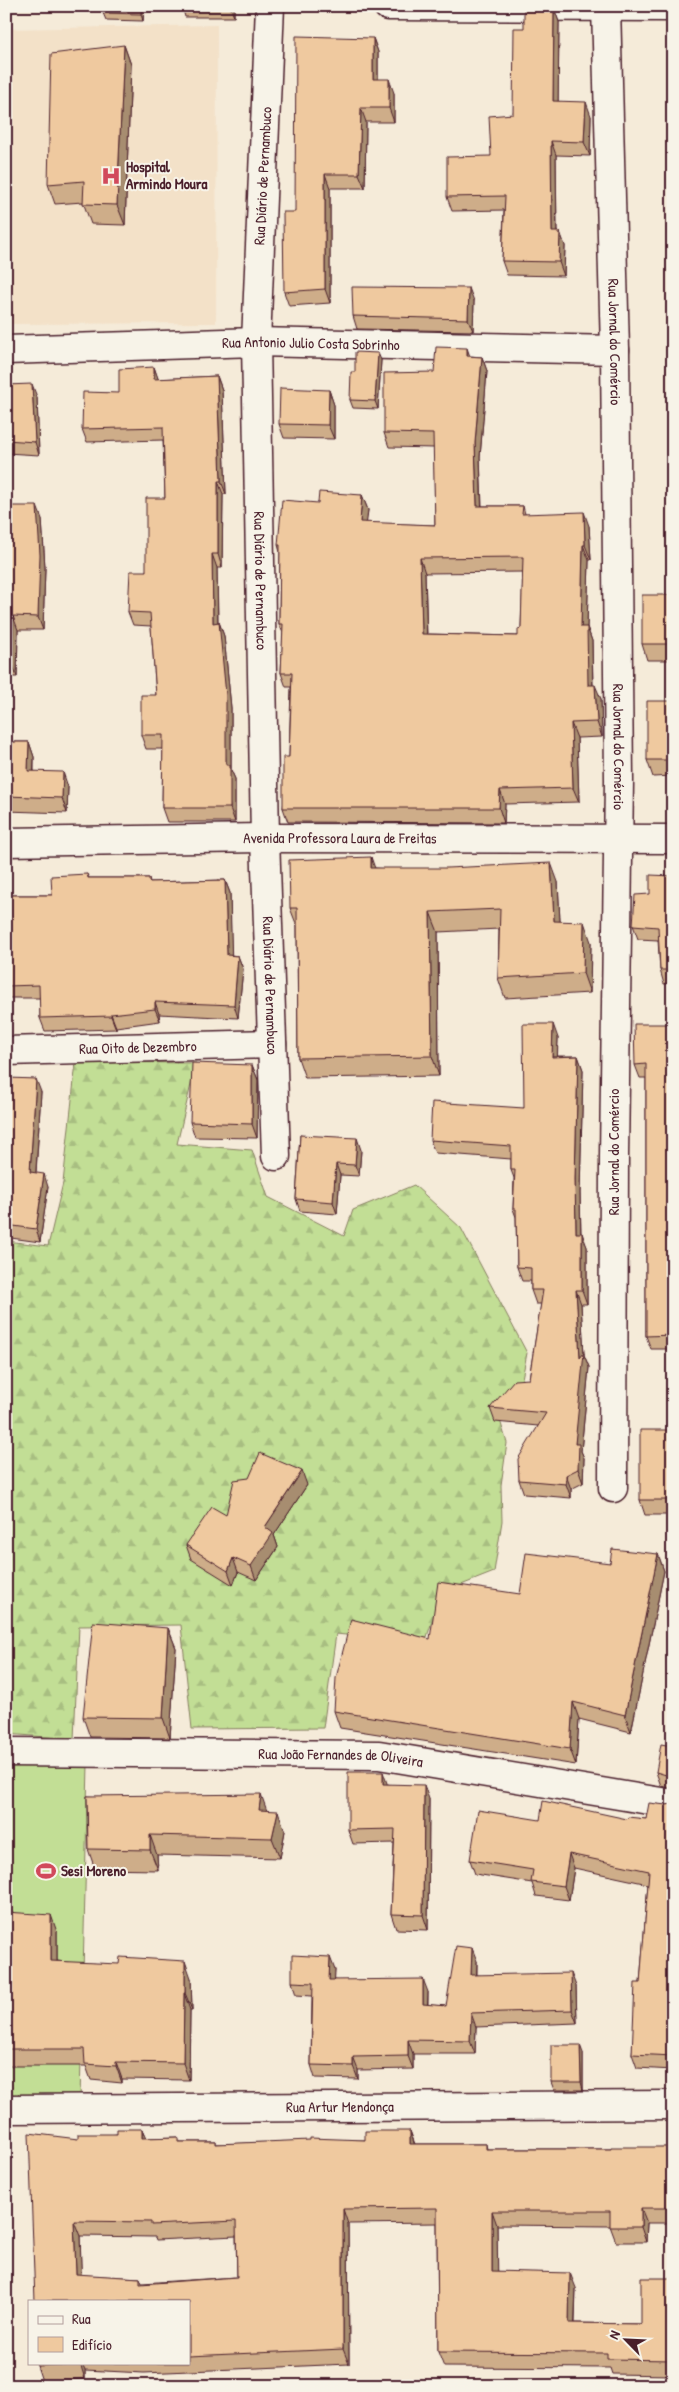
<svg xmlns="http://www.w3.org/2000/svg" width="679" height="2392" viewBox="0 0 679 2392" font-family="'Patrick Hand',sans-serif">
  <defs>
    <pattern id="forest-firs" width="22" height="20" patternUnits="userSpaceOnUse" patternTransform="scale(1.25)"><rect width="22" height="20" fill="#c2de95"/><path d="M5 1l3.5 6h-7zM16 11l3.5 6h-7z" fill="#a8be81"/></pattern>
  </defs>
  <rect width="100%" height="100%" fill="#f5ebd9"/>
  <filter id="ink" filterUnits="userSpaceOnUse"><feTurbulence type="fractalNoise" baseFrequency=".02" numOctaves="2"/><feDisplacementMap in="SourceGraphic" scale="10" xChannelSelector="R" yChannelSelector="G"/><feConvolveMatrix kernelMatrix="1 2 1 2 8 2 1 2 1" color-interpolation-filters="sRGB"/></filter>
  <g filter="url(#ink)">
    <path fill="#f3e1c8" d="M 217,25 L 216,323 L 6,324 L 6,29 Z"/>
    <path fill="#c2de95" stroke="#867e60" d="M 6,1762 L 88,1764 L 80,2100 L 6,2100 Z"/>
    <path fill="url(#forest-firs)" stroke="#867e60" d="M 76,1062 L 196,1063 L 177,1144 L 252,1150 L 268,1197 L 344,1236 L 353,1210 L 414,1185 L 461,1228 L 527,1353 L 519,1394 L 499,1417 L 507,1443 L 501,1485 L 502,1521 L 494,1572 L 441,1593 L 425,1643 L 336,1634 L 323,1728 L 192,1729 L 181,1625 L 79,1626 L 74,1739 L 6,1734 L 6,1241 L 48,1246 L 63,1183 Z"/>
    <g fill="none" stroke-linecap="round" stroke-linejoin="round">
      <defs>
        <g id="minor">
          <path id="s1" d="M 270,6 L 256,342 L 265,838 L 276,1156"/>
          <path d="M 388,6 L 673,7"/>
          <path id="s2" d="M 606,6 L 615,350 L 619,780 L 614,1157 L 613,1488"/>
          <path id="s3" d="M 6,350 L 256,342 L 615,350"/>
          <path id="s4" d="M 6,842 L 265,838 L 673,839"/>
          <path id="s5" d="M 6,1051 L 272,1044"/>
          <path id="s6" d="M 6,1752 L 379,1755 L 673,1804"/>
          <path id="s7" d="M 6,2109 L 673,2105"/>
        </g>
      </defs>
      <use href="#minor" stroke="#4a1f2b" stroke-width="31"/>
      <use href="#minor" stroke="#f7f3e8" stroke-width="28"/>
    </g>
    <path fill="#cead89" stroke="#4a1f2b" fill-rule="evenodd" d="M 144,6 L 143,21 L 106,20 L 103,13 Z
      M 182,6 L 234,6 L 234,17 L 185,17 Z
      M 554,8 L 559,22 L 558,101 L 591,116 L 590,156 L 556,155 L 557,232 L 560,232 L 565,246 L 564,276 L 507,275 L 502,261 L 504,210 L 452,211 L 447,197 L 491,156 L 513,114 L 524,28 Z
      M 373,38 L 378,52 L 378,79 L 394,93 L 394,122 L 366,122 L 365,188 L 330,188 L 330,303 L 289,306 L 284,292 L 295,212 Z
      M 124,45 L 131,65 L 125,225 L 91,224 L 83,202 L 55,204 L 48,184 Z
      M 474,301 L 473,331 L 357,329 L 353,316 Z
      M 470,356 L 482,357 L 487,371 L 480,457 L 482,506 L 523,506 L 525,514 L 589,526 L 591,560 L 589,560 L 587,627 L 592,641 L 593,685 L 601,699 L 602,737 L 577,738 L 579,802 L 505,804 L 504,823 L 288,822 L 283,808 L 289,757 L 291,687 L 286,687 L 281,673 L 283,633 L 279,624 L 280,552 L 278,545 L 318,503 L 362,495 L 368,510 L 366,523 L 435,525 L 434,448 L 389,447 L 384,433 L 434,372 ZM 523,572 L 521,628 L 518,636 L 427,634 L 425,573 Z
      M 381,360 L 378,409 L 353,408 L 350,400 L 355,372 Z
      M 154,367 L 158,379 L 217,376 L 222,390 L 226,494 L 223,494 L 222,568 L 217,568 L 218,622 L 219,622 L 224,636 L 231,708 L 231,770 L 235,779 L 235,822 L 167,822 L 162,808 L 163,749 L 146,749 L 141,735 L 156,695 L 151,626 L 133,625 L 128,612 L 146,571 L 165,498 L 163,440 L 87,442 L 82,429 L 119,393 Z
      M 6,385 L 37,397 L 39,455 L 6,453 Z
      M 329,390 L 334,405 L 334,439 L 284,438 L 279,424 Z
      M 6,506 L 42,519 L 45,568 L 43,630 L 18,630 L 17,677 L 6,677 Z
      M 673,595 L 673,660 L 647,660 L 642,644 Z
      M 673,701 L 673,776 L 653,777 L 647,760 Z
      M 6,742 L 29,742 L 34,757 L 34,771 L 68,787 L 67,813 L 6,811 Z
      M 375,868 L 558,882 L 560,922 L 591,942 L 590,993 L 505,998 L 498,978 L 499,929 L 438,932 L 439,1076 L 305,1078 L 298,1058 L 297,926 L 290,908 Z
      M 87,874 L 89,878 L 149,878 L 150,882 L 225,880 L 230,893 L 231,955 L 238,956 L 243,969 L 238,1018 L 159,1014 L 160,1021 L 116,1027 L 116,1029 L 45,1031 L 40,1018 L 40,998 L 6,998 L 6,895 L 52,895 Z
      M 673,876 L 673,983 L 664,984 L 660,970 L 658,940 L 638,939 L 633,925 L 650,894 Z
      M 673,1024 L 673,1349 L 651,1349 L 646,1336 L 646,1078 L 640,1078 L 635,1065 Z
      M 558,1038 L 557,1056 L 578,1056 L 583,1070 L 580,1193 L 581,1233 L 587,1247 L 587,1304 L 581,1304 L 584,1355 L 589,1367 L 581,1451 L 584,1458 L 583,1483 L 571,1489 L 571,1498 L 524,1494 L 519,1480 L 538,1426 L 495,1422 L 490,1408 L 529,1379 L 541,1304 L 536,1304 L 531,1290 L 531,1281 L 522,1281 L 517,1267 L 516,1217 L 513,1209 L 514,1178 L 511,1170 L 511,1159 L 435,1153 L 430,1140 L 524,1108 Z
      M 252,1065 L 258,1080 L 257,1138 L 195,1137 L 190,1122 Z
      M 41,1092 L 36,1173 L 48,1187 L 40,1242 L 11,1238 L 7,1228 L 6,1228 L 6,1095 Z
      M 300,1135 L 361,1150 L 359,1176 L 340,1175 L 337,1214 L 300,1211 L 296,1199 Z
      M 673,1430 L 673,1515 L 645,1515 L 640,1500 Z
      M 307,1485 L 274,1535 L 278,1547 L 256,1580 L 238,1572 L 233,1585 L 191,1559 L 186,1545 L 226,1515 Z
      M 658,1554 L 664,1571 L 631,1732 L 579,1719 L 576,1765 L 340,1728 L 334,1711 L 430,1639 L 520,1594 L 610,1563 Z
      M 168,1628 L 176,1648 L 170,1738 L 90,1737 L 83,1717 Z
      M 673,1745 L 673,1789 L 661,1786 L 656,1772 Z
      M 388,1784 L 429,1799 L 428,1930 L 396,1929 L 391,1914 L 394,1843 L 353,1844 L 348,1830 Z
      M 87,1796 L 267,1810 L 285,1831 L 280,1858 L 157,1855 L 158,1870 L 95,1869 L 88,1849 Z
      M 673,1804 L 673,2070 L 637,2068 L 632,2054 L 640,1983 L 648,1884 L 574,1868 L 569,1900 L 536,1896 L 532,1883 L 475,1874 L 470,1860 L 540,1820 L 627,1819 L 646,1819 L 666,1805 Z
      M 6,1912 L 57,1932 L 57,1961 L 191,1978 L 192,2010 L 190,2010 L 189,2080 L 122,2079 L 122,2083 L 91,2080 L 86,2066 L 6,2066 Z
      M 477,1961 L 477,1975 L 576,1986 L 577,2023 L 476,2027 L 475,2054 L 413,2054 L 413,2069 L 358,2070 L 358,2079 L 315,2078 L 311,2065 L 312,1996 L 296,1995 L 292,1982 L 335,1970 L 334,1980 L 428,1992 L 428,2005 L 446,2006 Z
      M 583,2053 L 583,2090 L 554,2090 L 551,2082 Z
      M 142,2129 L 146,2138 L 178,2137 L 180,2142 L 216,2142 L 216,2144 L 365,2140 L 410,2131 L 415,2144 L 486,2144 L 487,2149 L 611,2149 L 673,2147 L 673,2223 L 647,2223 L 646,2242 L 616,2242 L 610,2226 L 497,2225 L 497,2271 L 576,2288 L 575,2323 L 641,2324 L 673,2278 L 673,2375 L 612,2374 L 610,2368 L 444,2367 L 438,2352 L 437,2223 L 348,2224 L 349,2364 L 144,2373 L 85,2370 L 85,2379 L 42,2381 L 37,2366 L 37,2363 L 189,2363 L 189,2301 L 35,2301 L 78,2139 L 117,2134 ZM 80,2236 L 155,2237 L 156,2240 L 236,2236 L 237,2277 L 142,2283 L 140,2278 L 81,2275 Z"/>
    <path fill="#a78d6f" stroke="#4a1f2b" d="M 141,6 L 144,6 L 143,21 L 141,14 Z
      M 230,6 L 234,6 L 234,17 Z
      M 554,8 L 559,22 L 558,115 L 553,101 Z
      M 373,38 L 378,52 L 378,93 L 373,79 Z
      M 124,45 L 131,65 L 125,225 L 117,205 Z
      M 389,79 L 394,93 L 394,122 L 389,108 Z
      M 586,102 L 591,116 L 590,156 L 584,142 Z
      M 361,108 L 366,122 L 365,188 L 359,174 Z
      M 551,141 L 556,155 L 557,246 L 552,232 Z
      M 325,174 L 330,188 L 330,303 L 325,289 Z
      M 560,232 L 565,246 L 564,276 L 559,262 Z
      M 469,288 L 474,301 L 473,331 L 468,319 Z
      M 467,348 L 472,362 L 467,356 Z
      M 378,353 L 381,360 L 378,409 L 375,401 Z
      M 482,357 L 487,371 L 480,457 L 482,520 L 477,506 L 475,443 Z
      M 154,367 L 159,381 L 154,379 Z
      M 217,376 L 222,390 L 226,494 L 221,481 Z
      M 32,384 L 37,397 L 39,455 L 35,442 Z
      M 329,390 L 334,405 L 334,439 L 328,425 Z
      M 218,481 L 223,494 L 222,568 L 218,554 Z
      M 362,495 L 368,510 L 365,537 L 360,522 Z
      M 37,506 L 42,519 L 45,568 L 43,630 L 38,617 Z
      M 584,512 L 589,526 L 591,560 L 585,545 Z
      M 583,545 L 589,560 L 587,627 L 592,641 L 593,699 L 588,685 L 581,627 Z
      M 212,554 L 217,568 L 218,636 L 213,623 Z
      M 420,558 L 425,573 L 427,648 L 422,634 Z
      M 13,616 L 18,630 L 17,677 L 12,664 Z
      M 219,622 L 224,636 L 231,708 L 231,770 L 235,779 L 235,822 L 230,808 L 226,765 Z
      M 595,685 L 601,699 L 602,737 L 597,722 Z
      M 571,723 L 577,738 L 579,802 L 573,788 Z
      M 29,742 L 34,757 L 33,785 L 28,771 Z
      M 63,772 L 68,787 L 67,813 L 62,798 Z
      M 500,790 L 505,804 L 504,823 L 499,808 Z
      M 371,857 L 378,877 L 371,868 Z
      M 551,863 L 558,882 L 561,941 L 554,921 Z
      M 225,880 L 230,893 L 232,968 L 227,955 Z
      M 430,912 L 438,932 L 439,1076 L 432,1056 Z
      M 584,922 L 591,942 L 590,993 L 583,973 Z
      M 238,956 L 243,969 L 238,1018 L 234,1005 Z
      M 155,1002 L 159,1014 L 160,1021 L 155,1009 Z
      M 111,1014 L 116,1027 L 116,1029 L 111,1016 Z
      M 553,1024 L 558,1038 L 557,1070 L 552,1057 Z
      M 578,1056 L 583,1070 L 580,1193 L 581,1247 L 576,1233 L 575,1179 Z
      M 252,1065 L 258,1080 L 257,1138 L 252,1124 Z
      M 36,1079 L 41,1092 L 35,1185 L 30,1172 Z
      M 357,1138 L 361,1150 L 359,1176 L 355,1165 Z
      M 336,1164 L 340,1175 L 337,1214 L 333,1202 Z
      M 44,1174 L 48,1187 L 40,1242 L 36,1229 Z
      M 582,1233 L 587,1247 L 587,1304 L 582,1290 Z
      M 576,1290 L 581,1304 L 584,1355 L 589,1367 L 581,1451 L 584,1458 L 583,1483 L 578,1469 L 575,1444 L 580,1358 Z
      M 302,1471 L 307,1485 L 274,1535 L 278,1547 L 256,1580 L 251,1566 L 265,1527 Z
      M 566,1475 L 571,1489 L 571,1498 L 566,1484 Z
      M 658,1554 L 664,1571 L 631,1732 L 625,1715 Z
      M 233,1558 L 238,1572 L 233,1585 L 228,1571 Z
      M 168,1628 L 176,1648 L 170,1738 L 163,1718 Z
      M 573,1702 L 579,1719 L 576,1765 L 570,1749 Z
      M 383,1772 L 388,1786 L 383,1784 Z
      M 424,1785 L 429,1799 L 428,1930 L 423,1915 Z
      M 261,1794 L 268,1814 L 259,1810 Z
      M 278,1811 L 285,1831 L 280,1858 L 272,1838 Z
      M 150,1835 L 157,1855 L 158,1870 L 150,1850 Z
      M 569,1854 L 574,1868 L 569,1900 L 564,1886 Z
      M 51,1915 L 57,1932 L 57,1978 L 51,1961 Z
      M 472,1948 L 477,1961 L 476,1989 L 471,1975 Z
      M 330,1957 L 335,1970 L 334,1994 L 329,1980 Z
      M 185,1961 L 191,1978 L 192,2010 L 185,1993 Z
      M 571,1973 L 576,1986 L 577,2023 L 572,2010 Z
      M 423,1979 L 428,1992 L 427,2017 L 423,2004 Z
      M 184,1993 L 190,2010 L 189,2080 L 183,2063 Z
      M 471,2013 L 476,2027 L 475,2054 L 470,2041 Z
      M 408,2040 L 413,2054 L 413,2069 L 408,2056 Z
      M 580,2045 L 583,2053 L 583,2090 L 581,2082 Z
      M 353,2057 L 358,2070 L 358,2079 L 353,2066 Z
      M 116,2062 L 122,2079 L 122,2083 L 116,2066 Z
      M 142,2129 L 148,2144 L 142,2138 Z
      M 410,2131 L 415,2146 L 410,2144 Z
      M 641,2208 L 647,2223 L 646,2242 L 641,2227 Z
      M 343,2209 L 348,2224 L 349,2364 L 343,2349 Z
      M 492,2211 L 497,2225 L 498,2286 L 492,2271 Z
      M 74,2221 L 80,2236 L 82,2289 L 76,2274 Z
      M 570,2273 L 576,2288 L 574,2338 L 569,2323 Z
      M 80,2363 L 82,2363 L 85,2370 L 85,2379 Z"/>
    <path fill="#efc99f" stroke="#4a1f2b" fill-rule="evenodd" d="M 103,6 L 141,6 L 141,14 L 103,13 Z
      M 524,8 L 554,8 L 553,101 L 586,102 L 584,142 L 551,141 L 552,232 L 560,232 L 559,262 L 502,261 L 505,196 L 447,197 L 447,157 L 491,156 L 489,116 L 513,114 L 514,28 L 524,28 Z
      M 296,36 L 373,38 L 373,79 L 389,79 L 389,108 L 361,108 L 359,174 L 325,174 L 325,289 L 284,292 L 283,212 L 295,212 Z
      M 124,45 L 117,205 L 83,204 L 84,181 L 48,184 L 51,54 Z
      M 352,287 L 469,288 L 468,319 L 353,316 Z
      M 436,347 L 467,348 L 467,356 L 482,357 L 475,443 L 477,506 L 523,506 L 522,514 L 584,512 L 585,545 L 583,545 L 581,627 L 587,627 L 588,685 L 595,685 L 597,722 L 571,723 L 573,788 L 500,790 L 499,808 L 283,808 L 283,757 L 289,757 L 292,673 L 281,673 L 283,624 L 279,624 L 280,545 L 278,545 L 282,500 L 318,503 L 319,492 L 362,495 L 360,522 L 435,525 L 433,434 L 384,433 L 384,373 L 434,372 ZM 523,557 L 521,628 L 518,629 L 518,636 L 422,634 L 420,558 Z
      M 355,352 L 378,353 L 375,401 L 350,400 L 351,372 L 355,372 Z
      M 154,367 L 154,379 L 217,376 L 221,481 L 218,481 L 218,554 L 212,554 L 213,623 L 219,622 L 226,695 L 226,765 L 230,765 L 230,808 L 162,808 L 163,735 L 141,735 L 141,695 L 156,695 L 150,613 L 128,612 L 130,571 L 146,571 L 146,498 L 165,498 L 163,427 L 82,429 L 83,392 L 119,393 L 119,369 Z
      M 32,384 L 35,442 L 6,440 L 6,385 Z
      M 280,388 L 329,390 L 328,425 L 279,424 Z
      M 6,506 L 37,506 L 40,555 L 38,617 L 13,616 L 12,664 L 6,664 Z
      M 642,595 L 673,595 L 673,644 L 642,644 Z
      M 647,701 L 673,701 L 673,760 L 647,760 Z
      M 6,742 L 29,742 L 28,771 L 63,772 L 62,798 L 6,796 Z
      M 371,857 L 371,868 L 447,868 L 551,863 L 554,921 L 584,922 L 583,973 L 498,978 L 500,909 L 430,912 L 432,1056 L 298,1058 L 297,908 L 290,908 L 289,860 Z
      M 87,874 L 88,878 L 149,878 L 149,882 L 225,880 L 227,955 L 238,956 L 234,1005 L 155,1002 L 155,1009 L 111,1014 L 111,1016 L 40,1018 L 39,985 L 6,986 L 6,895 L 52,895 L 51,876 Z
      M 650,875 L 673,876 L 673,970 L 660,970 L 658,927 L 633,925 L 635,895 L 650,894 Z
      M 523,1024 L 553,1024 L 552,1057 L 578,1056 L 575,1179 L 576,1233 L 582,1233 L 582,1290 L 576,1290 L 580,1358 L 584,1353 L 575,1444 L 579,1444 L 578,1469 L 566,1475 L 566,1484 L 519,1480 L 518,1459 L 546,1413 L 490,1408 L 514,1380 L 529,1379 L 543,1290 L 531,1290 L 531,1268 L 517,1267 L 516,1209 L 513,1209 L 515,1170 L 511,1170 L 511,1146 L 430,1140 L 432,1102 L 524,1108 Z
      M 634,1024 L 673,1024 L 673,1335 L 646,1336 L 646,1064 L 635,1065 Z
      M 192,1063 L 252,1065 L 252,1124 L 190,1122 Z
      M 8,1078 L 36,1079 L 30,1172 L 44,1174 L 36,1229 L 6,1225 L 7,1216 L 6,1216 L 6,1095 L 7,1095 Z
      M 300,1135 L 357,1138 L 355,1165 L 336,1164 L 333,1202 L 296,1199 Z
      M 640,1430 L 673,1430 L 673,1500 L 640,1500 Z
      M 260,1453 L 302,1471 L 265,1527 L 273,1533 L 251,1566 L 233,1558 L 228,1571 L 186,1545 L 212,1507 L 226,1515 L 234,1480 L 249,1478 Z
      M 612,1549 L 658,1554 L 625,1715 L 573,1702 L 570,1749 L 334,1711 L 336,1678 L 351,1619 L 430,1639 L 438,1582 L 520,1594 L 526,1553 L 610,1563 Z
      M 93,1622 L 168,1628 L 163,1718 L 83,1717 Z
      M 661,1744 L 672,1746 L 673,1745 L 673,1777 L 656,1772 Z
      M 348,1772 L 383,1772 L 383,1784 L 424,1785 L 423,1915 L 391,1914 L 395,1829 L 348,1830 Z
      M 261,1794 L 259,1810 L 278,1811 L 272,1838 L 150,1835 L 150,1850 L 88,1849 L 87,1796 Z
      M 543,1801 L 627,1819 L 628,1817 L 646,1819 L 649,1803 L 666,1805 L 673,1804 L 673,2056 L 632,2054 L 635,1983 L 640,1983 L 649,1871 L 569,1854 L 564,1886 L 531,1882 L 533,1870 L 470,1860 L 478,1810 L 540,1820 Z
      M 6,1912 L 51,1915 L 51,1961 L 119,1964 L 120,1957 L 185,1961 L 185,1993 L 184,1993 L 183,2063 L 116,2062 L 116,2066 L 85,2064 L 84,2049 L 6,2049 Z
      M 456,1946 L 472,1948 L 471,1975 L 571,1973 L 572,2010 L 471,2013 L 470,2041 L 408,2040 L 408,2056 L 353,2057 L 353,2066 L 311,2065 L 313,1983 L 292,1982 L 292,1955 L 330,1957 L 329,1980 L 423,1979 L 423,2004 L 446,2006 Z
      M 551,2045 L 580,2045 L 581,2082 L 551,2082 Z
      M 117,2129 L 142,2129 L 142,2138 L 178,2137 L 178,2142 L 216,2142 L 216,2144 L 310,2140 L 310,2138 L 365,2140 L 365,2131 L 410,2131 L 410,2144 L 486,2144 L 486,2149 L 611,2149 L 611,2147 L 673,2147 L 673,2208 L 641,2208 L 641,2227 L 610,2227 L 610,2211 L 492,2211 L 492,2271 L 570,2273 L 569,2323 L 641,2324 L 641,2278 L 673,2278 L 673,2360 L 607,2359 L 607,2353 L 438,2352 L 437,2208 L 343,2209 L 343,2349 L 189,2356 L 189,2301 L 35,2301 L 29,2133 L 78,2139 L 78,2134 L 117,2134 ZM 74,2221 L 151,2222 L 151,2225 L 236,2221 L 237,2277 L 140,2284 L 140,2278 L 76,2274 Z
      M 37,2363 L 80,2363 L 80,2364 L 37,2366 Z"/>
  </g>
  <defs>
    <symbol id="hospital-bare" viewBox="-9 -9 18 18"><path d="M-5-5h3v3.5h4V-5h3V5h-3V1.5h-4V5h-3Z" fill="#d1495b" stroke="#f7f3e8" stroke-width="2.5" paint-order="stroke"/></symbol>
    <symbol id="stadium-bare" viewBox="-9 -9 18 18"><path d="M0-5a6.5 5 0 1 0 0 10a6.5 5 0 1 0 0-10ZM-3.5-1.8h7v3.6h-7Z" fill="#d1495b" stroke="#f7f3e8" stroke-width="2.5" paint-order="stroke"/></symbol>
  </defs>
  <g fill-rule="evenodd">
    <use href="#hospital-bare" x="97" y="162" width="28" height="28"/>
    <use href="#stadium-bare" x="32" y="1857" width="28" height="28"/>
  </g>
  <g text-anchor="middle" stroke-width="4" stroke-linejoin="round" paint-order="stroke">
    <g font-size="15" font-weight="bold" fill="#4a1f2b" stroke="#f7f3e8" text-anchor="start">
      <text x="126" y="172">Hospital<tspan x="126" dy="17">Armindo Moura</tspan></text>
      <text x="61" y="1876">Sesi Moreno</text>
    </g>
    <g font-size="15" fill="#4a1f2b" stroke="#f7f3e8">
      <text transform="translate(263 176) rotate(-87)" y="5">Rua Diário de Pernambuco</text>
      <text dy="5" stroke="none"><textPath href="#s2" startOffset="336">Rua Jornal do Comércio</textPath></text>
      <text dy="5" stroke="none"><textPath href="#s3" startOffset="305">Rua Antonio Julio Costa Sobrinho</textPath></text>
      <text dy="5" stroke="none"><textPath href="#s1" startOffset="575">Rua Diário de Pernambuco</textPath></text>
      <text dy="5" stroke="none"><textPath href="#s2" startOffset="741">Rua Jornal do Comércio</textPath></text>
      <text dy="5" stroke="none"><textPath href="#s4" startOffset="334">Avenida Professora Laura de Freitas</textPath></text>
      <text dy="5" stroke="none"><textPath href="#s1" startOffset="980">Rua Diário de Pernambuco</textPath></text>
      <text dy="5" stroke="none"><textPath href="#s5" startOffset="132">Rua Oito de Dezembro</textPath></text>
      <text transform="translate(614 1152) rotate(-90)" y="5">Rua Jornal do Comércio</text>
      <text dy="5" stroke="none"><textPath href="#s6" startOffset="335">Rua João Fernandes de Oliveira</textPath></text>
      <text dy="5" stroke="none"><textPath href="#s7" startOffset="334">Rua Artur Mendonça</textPath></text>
    </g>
  </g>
  <rect width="679" height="2392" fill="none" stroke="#f7f3e8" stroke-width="25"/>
  <rect x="12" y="12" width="654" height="2367" fill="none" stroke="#4a1f2b" stroke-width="2" filter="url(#ink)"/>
  <rect x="28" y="2300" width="162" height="65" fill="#f7f3e8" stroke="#b29e9c"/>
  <rect x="38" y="2316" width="25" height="8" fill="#f7f3e8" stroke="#b29e9c"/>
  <text x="72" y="2324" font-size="15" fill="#4a1f2b">Rua</text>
  <rect x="38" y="2337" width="25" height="15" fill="#efc99f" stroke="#b29e9c"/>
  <text x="72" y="2350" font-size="15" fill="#4a1f2b">Edifício</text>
  <g transform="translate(626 2340) rotate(294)" stroke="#f7f3e8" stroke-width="4" paint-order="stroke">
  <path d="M0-4L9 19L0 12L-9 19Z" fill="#4a1f2b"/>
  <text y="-8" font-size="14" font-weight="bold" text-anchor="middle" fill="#4a1f2b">N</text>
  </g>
</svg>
